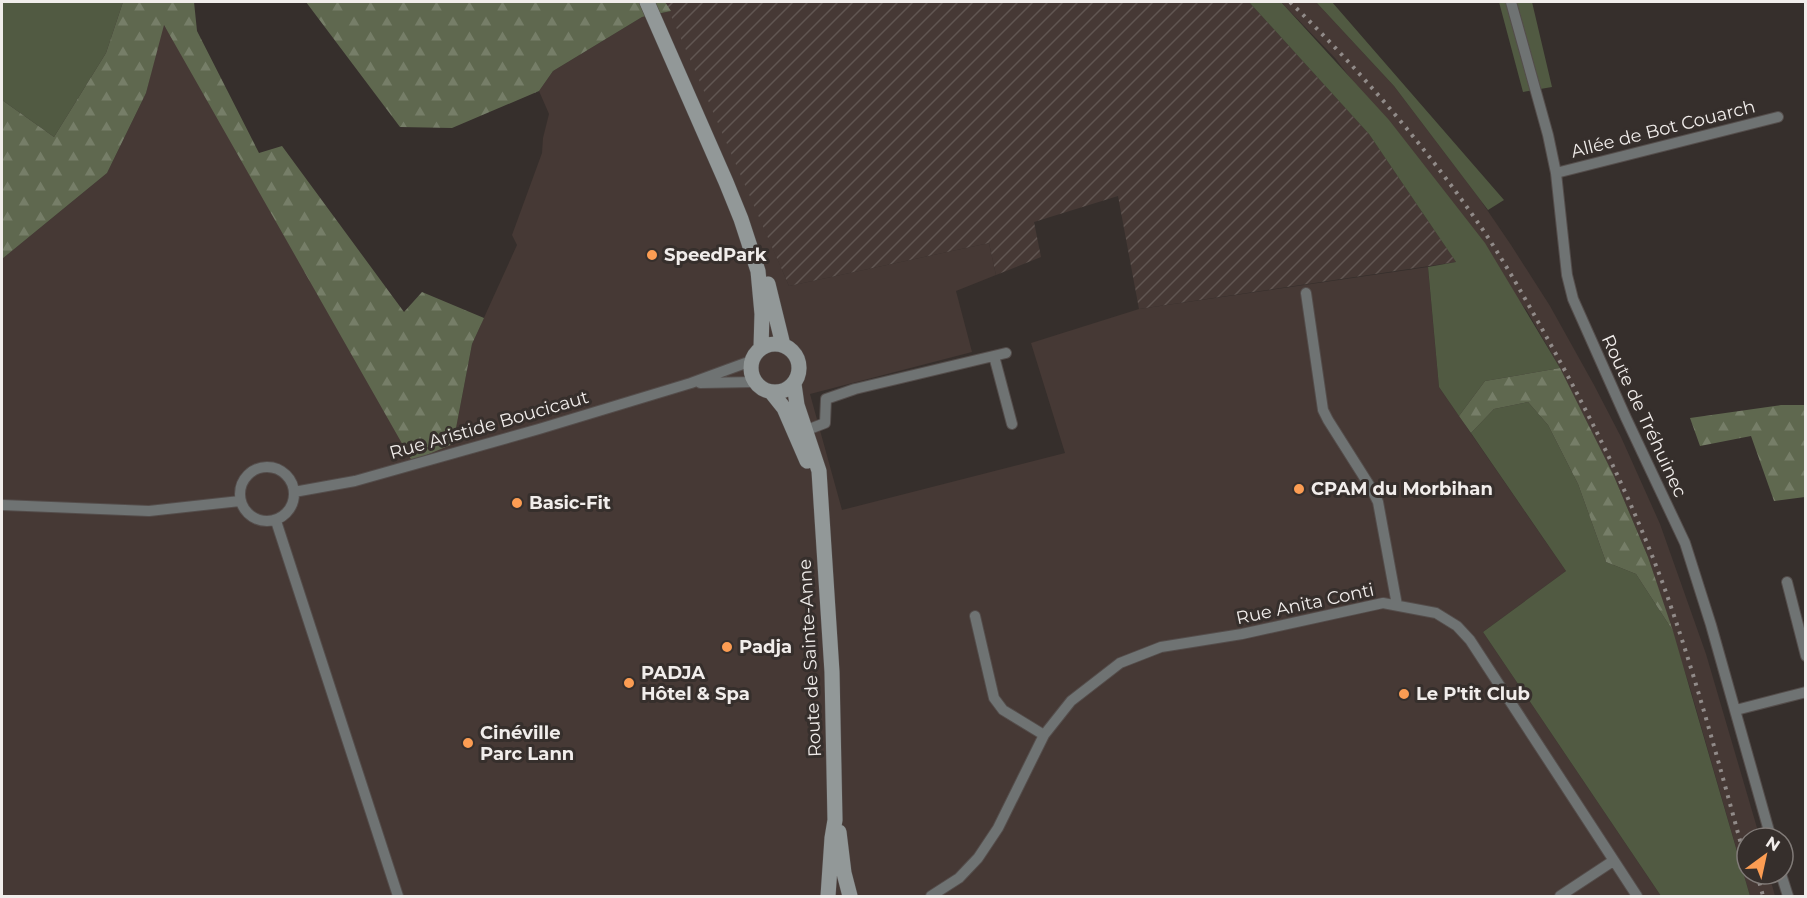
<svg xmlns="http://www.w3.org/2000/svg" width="1807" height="898" viewBox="0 0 1807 898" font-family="Montserrat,sans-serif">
  <defs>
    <pattern id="industrial-furrows" width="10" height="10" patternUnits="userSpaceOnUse" patternTransform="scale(1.5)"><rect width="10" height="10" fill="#463935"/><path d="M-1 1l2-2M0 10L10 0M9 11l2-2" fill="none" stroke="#615652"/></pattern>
    <pattern id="forest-firs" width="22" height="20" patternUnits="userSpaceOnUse" patternTransform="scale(1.5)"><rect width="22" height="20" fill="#5f684f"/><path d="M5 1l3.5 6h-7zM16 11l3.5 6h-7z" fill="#767e68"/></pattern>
  </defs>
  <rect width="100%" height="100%" fill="#362f2c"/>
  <path fill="#463935" d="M 1281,2 L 1316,2 L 1394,86 L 1479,198 L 1511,245 L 1550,306 L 1594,385 L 1621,437 L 1660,524 L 1706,654 L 1760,838 L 1747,838 L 1747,874 L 1769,874 L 1775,896 L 1750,896 L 1690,688 L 1648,557 L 1613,474 L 1560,368 L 1527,311 L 1335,58 Z
    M 671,11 L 789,286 L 989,243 L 996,275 L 956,291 L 972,352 L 810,394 L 842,510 L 1065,453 L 1031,343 L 1139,309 L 1428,267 L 1439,387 L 1566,571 L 1483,632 L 1661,896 L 2,896 L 2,259 L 107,173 L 146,93 L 163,24 L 453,444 L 472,344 L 517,245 L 512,235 L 542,153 L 543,138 L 549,114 L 539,91 L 553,71 L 642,17 Z"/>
  <path fill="url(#industrial-furrows)" d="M 665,2 L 1249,2 L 1369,134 L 1456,262 L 1139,309 L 1118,196 L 1034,222 L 1041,257 L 996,275 L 989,243 L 789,286 Z"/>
  <path fill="#515a42" d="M 2,2 L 123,2 L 106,53 L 54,137 L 2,100 Z
    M 1249,2 L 1281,2 L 1389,120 L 1485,243 L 1560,368 L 1485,381 L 1459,416 L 1439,387 L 1428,267 L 1456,262 L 1369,134 Z
    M 1316,2 L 1332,2 L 1504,200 L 1488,210 L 1394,86 Z
    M 1499,2 L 1532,2 L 1552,87 L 1523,92 Z
    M 1528,402 L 1548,425 L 1578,484 L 1606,562 L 1636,574 L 1673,631 L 1750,896 L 1661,896 L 1483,632 L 1566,571 L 1471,433 L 1494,409 Z"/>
  <path fill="url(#forest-firs)" d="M 123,2 L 194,2 L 197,31 L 259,153 L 282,146 L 404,312 L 422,292 L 484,318 L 472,344 L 453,444 L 412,461 L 164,25 L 146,93 L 107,173 L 2,259 L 2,100 L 54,137 L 106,53 Z
    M 306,2 L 665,2 L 671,11 L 642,17 L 553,71 L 539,91 L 452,128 L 400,127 Z
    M 1560,368 L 1613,474 L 1648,557 L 1673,631 L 1636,574 L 1606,562 L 1578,484 L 1548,425 L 1528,402 L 1494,409 L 1471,433 L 1459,416 L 1485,381 Z
    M 1781,405 L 1805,405 L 1805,497 L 1774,501 L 1751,436 L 1700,446 L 1690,418 Z"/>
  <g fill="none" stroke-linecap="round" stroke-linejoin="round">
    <defs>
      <path id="street" d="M 1511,2 L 1548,135 L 1556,173 L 1567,275 L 1573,299 L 1626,418 L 1685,543 L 1711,625 L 1771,838
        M 1556,173 L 1778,117
        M 1306,293 L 1323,410 L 1328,420 L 1371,488 L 1378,502 L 1397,605
        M 994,356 L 1012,424
        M 700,383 L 754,382
        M 807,430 L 825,423 L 826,399 L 855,389 L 1006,353
        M240 494a27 27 0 1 1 54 0a27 27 0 1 1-54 0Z
        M 294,492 L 355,481 L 539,429 L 691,383 L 751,361
        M 2,505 L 149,511 L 240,501
        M 276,521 L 398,896
        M 1787,582 L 1806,656
        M 975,616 L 994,698 L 1003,710 L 1044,735
        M 1736,710 L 1806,692
        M 1781,874 L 1788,896
        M 931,896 L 959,878 L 978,858 L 998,828 L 1044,735 L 1071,701 L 1120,663 L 1161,647 L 1242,634 L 1383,603 L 1436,613 L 1457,626 L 1470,640 L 1637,896
        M 1560,896 L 1613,861"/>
      <path id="secondary" d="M 647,2 L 726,182 L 741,219 L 758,271 L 762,314 L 761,348
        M 768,284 L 783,345
        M751 368a24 24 0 1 1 48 0a24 24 0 1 1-48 0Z
        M 794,384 L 797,405 L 819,471 L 832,672 L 835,820 L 832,838 L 828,896
        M 772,393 L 784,408 L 807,461
        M 839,832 L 844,873 L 850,896"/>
    </defs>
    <use href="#street" stroke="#544d4b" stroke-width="12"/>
    <use href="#secondary" stroke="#544d4b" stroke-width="16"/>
    <use href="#street" stroke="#6f7373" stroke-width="10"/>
    <use href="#secondary" stroke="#929898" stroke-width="15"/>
    <path stroke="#918b89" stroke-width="4" stroke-dasharray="3 6" stroke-linecap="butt" d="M 1290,2 C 1357,67 1420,140 1474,217 C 1503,258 1527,302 1551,345 C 1594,423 1632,501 1663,584 C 1696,676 1721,771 1747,866
      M 1757,874 L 1763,896"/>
  </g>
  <g fill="#fc9d53" stroke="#362f2c" stroke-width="2">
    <circle cx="652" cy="255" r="6"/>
    <circle cx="1299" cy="489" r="6"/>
    <circle cx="517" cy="503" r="6"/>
    <circle cx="727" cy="647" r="6"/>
    <circle cx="629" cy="683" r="6"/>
    <circle cx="1404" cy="694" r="6"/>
    <circle cx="468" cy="743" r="6"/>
  </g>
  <g text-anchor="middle" stroke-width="6" stroke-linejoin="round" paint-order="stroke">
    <g font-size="18" fill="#f1edeb" stroke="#362f2c">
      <text transform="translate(1663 129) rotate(-14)" y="6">Allée de Bot Couarch</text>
      <text transform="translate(1644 416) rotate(65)" y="6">Route de Tréhuinec</text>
      <text transform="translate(489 425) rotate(-16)" y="6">Rue Aristide Boucicaut</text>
      <text transform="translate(1305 604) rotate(-12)" y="6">Rue Anita Conti</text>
      <text transform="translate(810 658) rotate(-93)" y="6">Route de Sainte-Anne</text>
    </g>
    <g font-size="18" font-weight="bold" fill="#f1edeb" stroke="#362f2c" text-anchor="start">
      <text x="664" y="261">SpeedPark</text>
      <text x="1311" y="495">CPAM du Morbihan</text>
      <text x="529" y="509">Basic-Fit</text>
      <text x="739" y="653">Padja</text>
      <text x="641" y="679">PADJA<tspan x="641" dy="21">Hôtel &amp; Spa</tspan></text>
      <text x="1416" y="700">Le P'tit Club</text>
      <text x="480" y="739">Cinéville<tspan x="480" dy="21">Parc Lann</tspan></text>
    </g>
  </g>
  <rect width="1807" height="898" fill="none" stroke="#f1edeb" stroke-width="6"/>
  <g transform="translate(1765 856) rotate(33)"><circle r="28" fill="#362f2c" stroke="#817b78" stroke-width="1.5"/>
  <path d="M0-4.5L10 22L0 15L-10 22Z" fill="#fc9d53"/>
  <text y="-9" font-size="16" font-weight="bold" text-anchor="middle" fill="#f1edeb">N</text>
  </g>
</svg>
